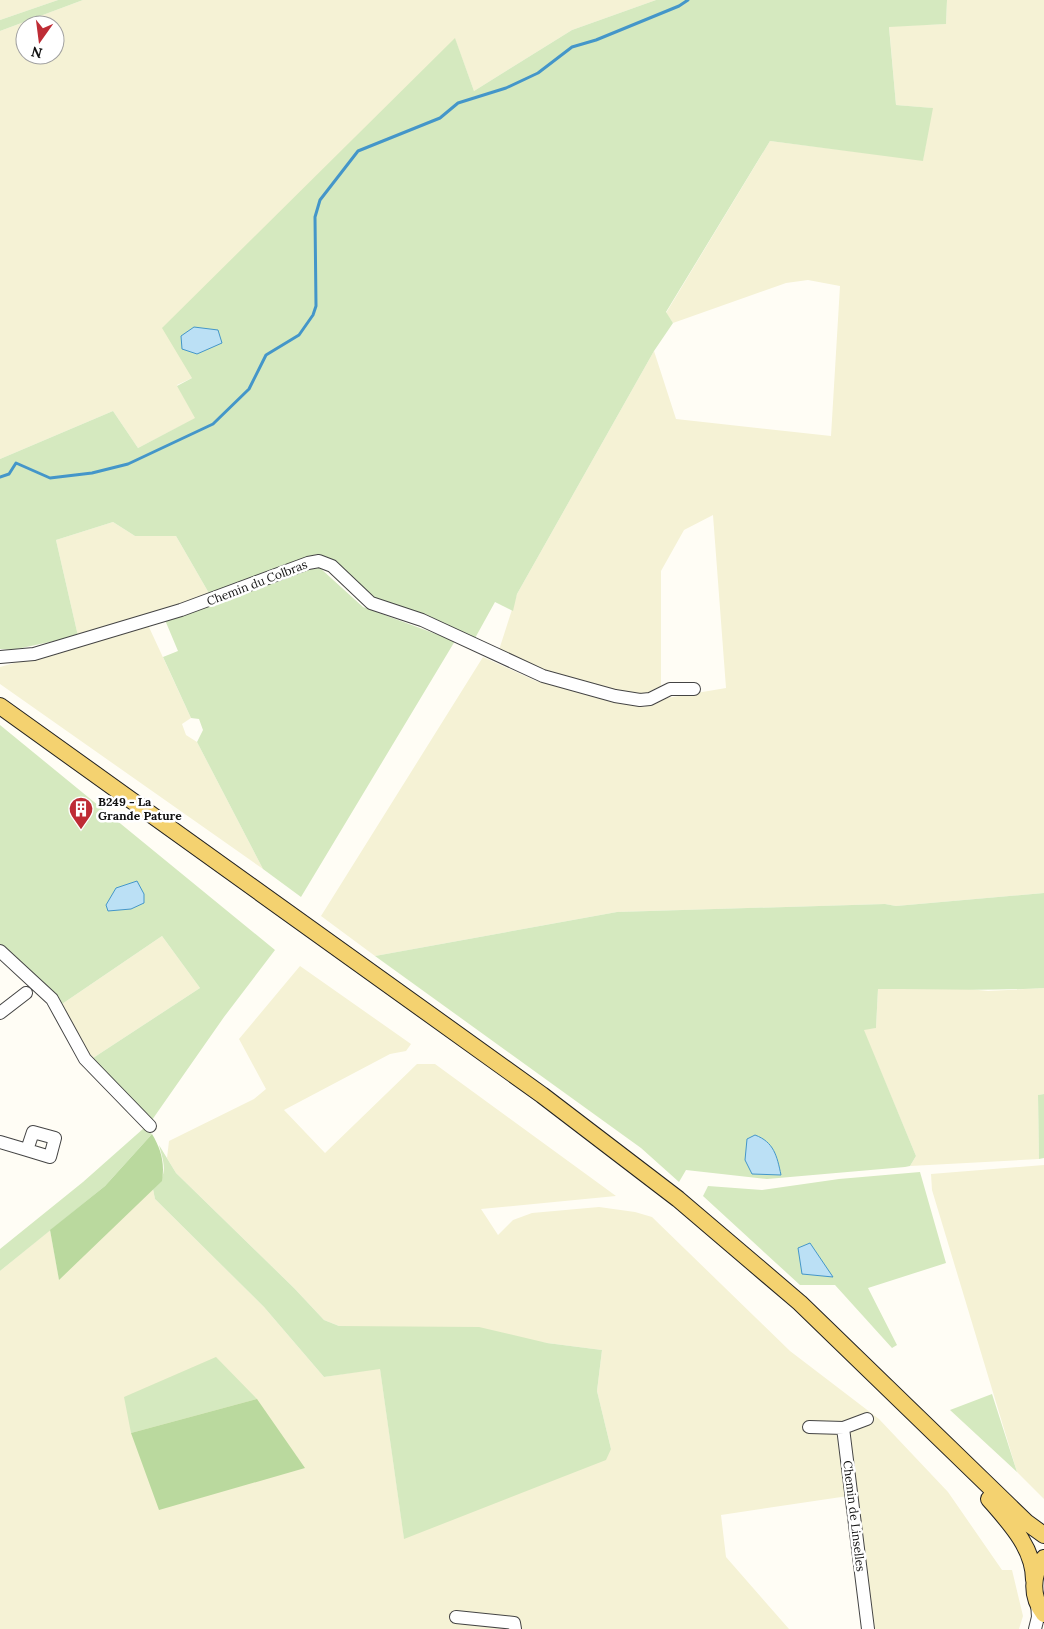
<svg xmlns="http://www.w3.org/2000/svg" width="1044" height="1629" viewBox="0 0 1044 1629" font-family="Lora,serif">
  <rect width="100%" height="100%" fill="#fffdf5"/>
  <path fill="#f5f2d5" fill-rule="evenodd" d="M 0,0 L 58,0 L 0,20 Z
    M 83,0 L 656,0 L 572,30 L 474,91 L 455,39 L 192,378 L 177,385 L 196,418 L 138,448 L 113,411 L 0,459 L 0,31 ZM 25,25 L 55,25 L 55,55 L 25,55 Z
    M 947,0 L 1044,0 L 1044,893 L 896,906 L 885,904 L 617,912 L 375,956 L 321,916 L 483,657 L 536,681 L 644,707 L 667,698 L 726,688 L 713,515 L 684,530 L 661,571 L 661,685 L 656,693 L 645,697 L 537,671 L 499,650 L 517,594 L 654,351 L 676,419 L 831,436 L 840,286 L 808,280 L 786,283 L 673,323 L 666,313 L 770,141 L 923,160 L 932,108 L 896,105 L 889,26 L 946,24 Z
    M 113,522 L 135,536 L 176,536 L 210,595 L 78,636 L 56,540 Z
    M 148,625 L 191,718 L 182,724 L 186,735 L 197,742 L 263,869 L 0,684 L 0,667 Z
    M 162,936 L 200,988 L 90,1060 L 60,1010 L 62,1004 Z
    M 300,966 L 411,1044 L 406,1051 L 390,1054 L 284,1110 L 325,1153 L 417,1064 L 435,1064 L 616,1196 L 481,1209 L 498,1235 L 513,1220 L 532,1213 L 599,1207 L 635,1212 L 652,1217 L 790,1351 L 879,1419 L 948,1492 L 1002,1570 L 1012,1570 L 1023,1616 L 1019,1629 L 874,1629 L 848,1496 L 721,1515 L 726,1557 L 789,1629 L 0,1629 L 0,1271 L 50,1230 L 59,1279 L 153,1189 L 155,1199 L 264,1307 L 324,1377 L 380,1368 L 404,1538 L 611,1449 L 597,1391 L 602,1350 L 547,1343 L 339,1326 L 324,1320 L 294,1288 L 176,1173 L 167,1158 L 169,1141 L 254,1099 L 266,1089 L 239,1039 Z
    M 959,988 L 988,991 L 1044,988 L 1044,1094 L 1038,1095 L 1039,1159 L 910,1166 L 916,1156 L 863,1029 L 876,1028 L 878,989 Z
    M 1044,1165 L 1044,1499 L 1017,1472 L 932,1190 L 931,1174 Z"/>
  <path fill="#d5e9bf" d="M 58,0 L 83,0 L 0,31 L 0,20 Z
    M 656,0 L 947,0 L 946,24 L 889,27 L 896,105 L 933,108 L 923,161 L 770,141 L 666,312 L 673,323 L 654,351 L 517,594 L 513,611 L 495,602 L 474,640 C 437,625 394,613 361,590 C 345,578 337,563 317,554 L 210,595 L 176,536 L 135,536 L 113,522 L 56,540 L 78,636 L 12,650 L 0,649 L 0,459 L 113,411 L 138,448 L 195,418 L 177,386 L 192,378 L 162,328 L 455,38 L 474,91 L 572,30 Z
    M 320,568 L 363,607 L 455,641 L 301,897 L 263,869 L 197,742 L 203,730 L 199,719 L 191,718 L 163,657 L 178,651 L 165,620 L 305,569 Z
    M 0,725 L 275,950 L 224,1017 L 152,1120 L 90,1060 L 200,988 L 162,936 L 62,1004 L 0,944 Z
    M 1044,893 L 1044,988 C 989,991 934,989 878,989 L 876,1028 L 864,1030 L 916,1156 L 910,1166 L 905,1167 L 767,1179 L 686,1170 L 679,1182 L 641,1148 L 375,956 L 617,912 L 885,904 L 896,906 Z
    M 1044,1094 L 1044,1158 L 1039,1159 L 1038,1095 Z
    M 144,1128 L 152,1134 L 105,1186 L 0,1271 L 0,1249 L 83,1182 Z
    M 159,1145 L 176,1173 L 294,1288 L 324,1320 L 339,1326 L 479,1327 L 547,1343 L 602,1350 L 597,1391 L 611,1449 L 606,1460 L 404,1539 L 380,1369 L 324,1377 L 264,1307 L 155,1199 L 153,1189 C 169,1174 164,1164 159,1145 Z
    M 920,1172 L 946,1263 L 868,1288 L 897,1345 L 892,1348 L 835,1285 L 800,1285 L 703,1196 L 708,1186 L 762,1190 L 839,1179 Z
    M 216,1357 L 257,1399 L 131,1433 L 124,1397 Z
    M 992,1394 L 1017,1472 L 950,1410 Z"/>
  <path fill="#bad99e" d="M 152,1134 C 161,1149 165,1163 162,1181 L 59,1280 L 50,1230 L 105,1186 Z
    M 257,1399 L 305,1468 L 159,1510 L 131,1433 Z"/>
  <path fill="#bbe0f5" stroke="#4496c9" d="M 194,327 L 218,330 L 222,343 L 197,354 L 182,349 L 181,336 Z
    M 137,881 L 144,894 L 144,903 L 131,909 L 108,911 L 106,905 L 116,888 Z
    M 755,1135 C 774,1142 777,1156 781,1175 L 752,1174 L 745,1160 L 747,1139 Z
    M 810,1243 L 833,1277 L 802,1274 L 798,1248 Z"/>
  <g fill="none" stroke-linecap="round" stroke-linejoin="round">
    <path stroke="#4496c9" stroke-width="3" d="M 0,477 L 9,474 L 16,463 L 50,478 L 92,473 L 128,464 L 213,424 L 249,389 L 266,355 L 299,335 L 313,315 L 316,306 L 315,217 L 320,200 L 358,151 L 440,118 L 458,103 L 506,88 L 538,73 L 572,47 L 596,40 L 679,6 L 688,0"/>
    <defs>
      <path id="minor" d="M 0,657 L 34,654 L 181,610 L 308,563 L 319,561 L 332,566 L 371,603 L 422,620 L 543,676 L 615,696 L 640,700 L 650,699 L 670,689 L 694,689
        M 0,951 L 52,999 L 85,1059 L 150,1126
        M 0,1013 L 26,993
        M 33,1132 L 55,1138 L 50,1157 L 27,1150 Z
        M 0,1142 L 27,1150
        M 867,1419 L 843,1428 L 868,1629
        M 809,1427 L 844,1428
        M 456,1617 L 514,1623 L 515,1629
        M 1035,1629 L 1038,1617 L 1037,1603"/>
      <path id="major" d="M 0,706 L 542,1095 L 678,1199 L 800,1303 L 1026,1522 L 1044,1535
        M 989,1499 C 1009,1522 1034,1548 1034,1580
        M 1044,1558 C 1031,1575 1031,1597 1044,1614"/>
    </defs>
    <use href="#minor" stroke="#444" stroke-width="14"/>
    <use href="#major" stroke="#222" stroke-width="18"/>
    <use href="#minor" stroke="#fff" stroke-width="12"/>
    <use href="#major" stroke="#f4d270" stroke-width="16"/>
  </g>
  <defs>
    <symbol id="building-pin" viewBox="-11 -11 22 30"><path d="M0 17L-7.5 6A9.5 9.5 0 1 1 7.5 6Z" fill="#be2c35" stroke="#fff"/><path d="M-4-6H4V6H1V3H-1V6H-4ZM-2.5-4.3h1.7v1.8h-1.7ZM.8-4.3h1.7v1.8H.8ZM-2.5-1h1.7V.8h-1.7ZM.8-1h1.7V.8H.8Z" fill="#fff"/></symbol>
  </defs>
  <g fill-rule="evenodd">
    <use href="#building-pin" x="67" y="795" width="28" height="38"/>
  </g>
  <g text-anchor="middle" stroke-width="5" stroke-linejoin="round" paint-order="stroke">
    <g font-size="12" fill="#111" stroke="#fff">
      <text transform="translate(257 583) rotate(-21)" y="4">Chemin du Colbras</text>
      <text transform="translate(854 1516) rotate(83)" y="4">Chemin de Linselles</text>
    </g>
    <g font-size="12" font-weight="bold" fill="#111" stroke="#fff" text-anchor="start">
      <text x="98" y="806">B249 - La<tspan x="98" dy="14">Grande Pature</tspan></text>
    </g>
  </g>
  <g transform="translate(40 40) rotate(194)"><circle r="24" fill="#ffffff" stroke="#a0a0a0"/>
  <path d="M0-4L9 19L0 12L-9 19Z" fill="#be2c35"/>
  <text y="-8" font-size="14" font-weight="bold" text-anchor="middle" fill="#111111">N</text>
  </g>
</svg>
